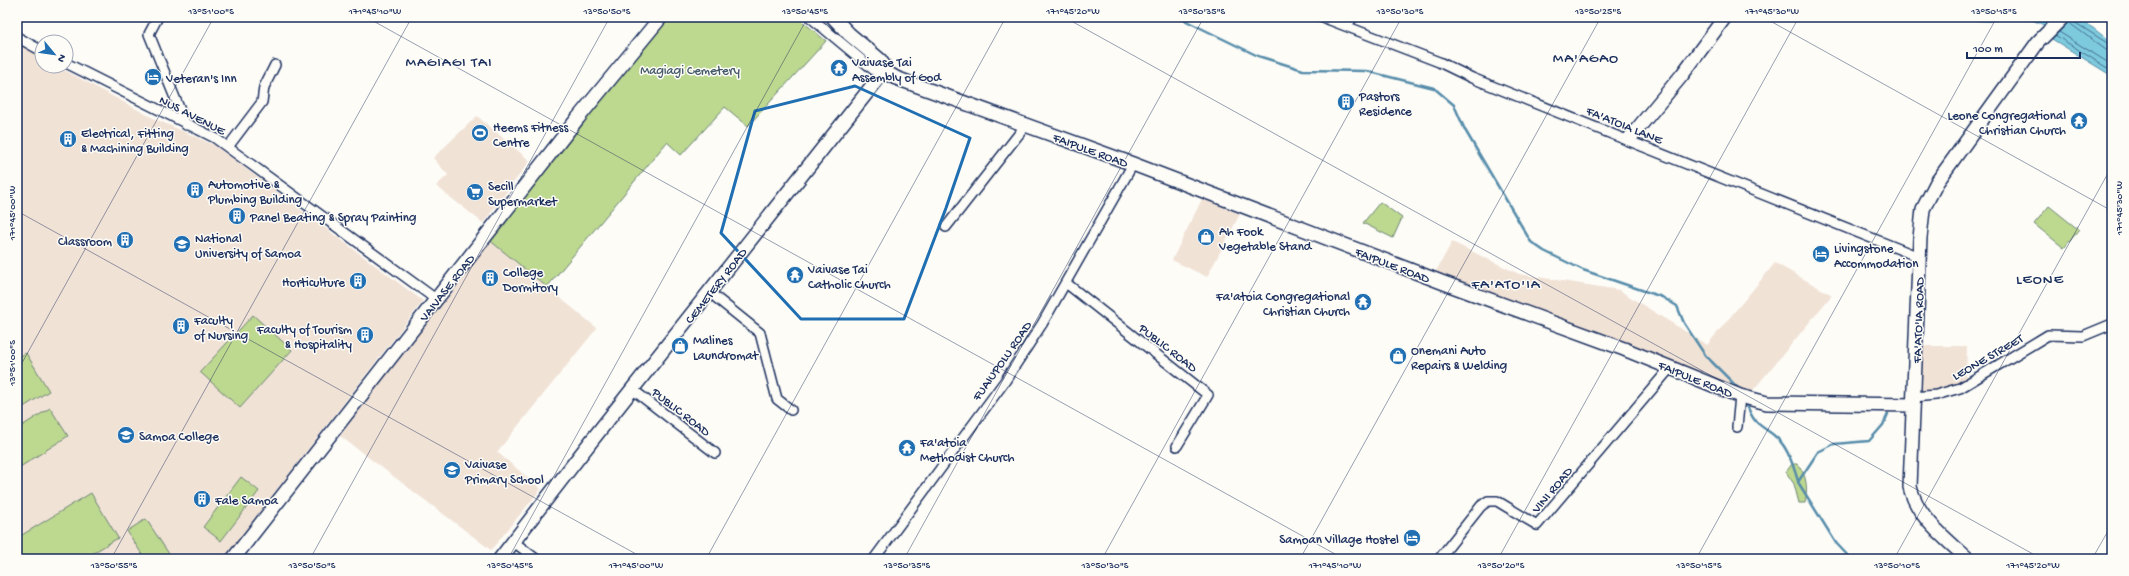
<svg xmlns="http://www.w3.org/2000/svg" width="2129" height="576" viewBox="0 0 2129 576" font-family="'Gochi Hand',sans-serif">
  <rect width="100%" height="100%" fill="#fdfcf7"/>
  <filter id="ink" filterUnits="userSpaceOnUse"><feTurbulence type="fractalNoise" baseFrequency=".025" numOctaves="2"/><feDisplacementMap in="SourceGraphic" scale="8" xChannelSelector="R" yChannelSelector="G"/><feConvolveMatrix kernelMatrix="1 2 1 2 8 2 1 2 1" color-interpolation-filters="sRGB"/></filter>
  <g filter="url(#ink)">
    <path fill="#f1e2d6" d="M 17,43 L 42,57 L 42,66 L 57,66 L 153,118 L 214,145 L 423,301 L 223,559 L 17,559 Z
      M 477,116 L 530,161 L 483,223 L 436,186 L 448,175 L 433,158 Z
      M 1202,199 L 1240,214 L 1207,277 L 1172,260 Z
      M 488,239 L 597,328 L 497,452 L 541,489 L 491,550 L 340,436 Z
      M 1452,242 L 1519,274 L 1619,290 L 1707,345 L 1775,263 L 1832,295 L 1750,394 L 1435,273 Z
      M 1922,346 L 1967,346 L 1966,381 L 1948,389 L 1923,394 L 1920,388 Z"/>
    <path fill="#bdd88f" stroke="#6c8476" d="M 666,17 L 797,17 L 826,41 L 748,126 L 725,107 L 681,155 L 667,142 L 547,287 L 488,239 Z
      M 1380,202 L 1402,218 L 1393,238 L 1363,223 Z
      M 2049,206 L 2079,230 L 2064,248 L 2034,224 Z
      M 253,315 L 292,350 L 240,408 L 200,372 Z
      M 26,353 L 49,391 L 17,411 L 17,358 Z
      M 50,408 L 68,436 L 17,469 L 17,429 Z
      M 1792,464 L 1797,464 C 1807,473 1808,490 1805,503 L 1799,503 L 1794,484 L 1786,472 Z
      M 241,477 L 259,491 L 221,541 L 203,527 Z
      M 91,493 L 118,538 L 83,559 L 20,559 L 17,554 L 17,538 Z
      M 146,519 L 171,557 L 169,559 L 145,559 L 127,531 Z"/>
    <path fill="#7ecadd" stroke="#568caa" d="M 1879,17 L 2002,17 L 1990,21 Z
      M 2025,17 L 2074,17 L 2093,28 L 2112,43 L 2112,76 L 2052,39 L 2044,25 Z"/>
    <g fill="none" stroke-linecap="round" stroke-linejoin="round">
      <path stroke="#436d91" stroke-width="1" d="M 2072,17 L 2074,22 L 2112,46
        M 2068,22 L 2106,50 L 2112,51
        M 2059,32 L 2112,65
        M 2055,35 L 2112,71"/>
      <path stroke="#568caa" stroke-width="2.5" d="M 1178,17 L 1258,56 L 1303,70 L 1366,71 L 1434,88 L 1454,105 L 1465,130 L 1531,242 L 1544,251 L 1583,270 L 1662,297 L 1677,306 L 1684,323 L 1705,355 L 1740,390
        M 1747,405 C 1756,429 1761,423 1778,439 C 1788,448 1794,468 1798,481
        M 1851,559 L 1836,543 L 1798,482 L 1818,452 L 1834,444 L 1869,441 L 1883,425 L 1888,414"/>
      <defs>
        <path id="street" d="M 158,17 L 149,34 L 186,125
          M 810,17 L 875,71 L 884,71
          M 1322,17 L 1439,62 L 1472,78 L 1919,257
          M 1346,26 L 1353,17
          M 17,37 L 42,51
          M 66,63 L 215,138 L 437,300
          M 228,147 L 262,102 L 264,87 L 275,65
          M 946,227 L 1026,125
          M 1066,283 L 1208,395 L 1177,446
          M 709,292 L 760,333 L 777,399 L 791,410
          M 632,389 L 715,453
          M 1913,397 L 1936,395 L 1960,388 L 2048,335 L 2083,336 L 2112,324
          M 1737,427 L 1740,396
          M 514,542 L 536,559
          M 874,559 L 1005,381 L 1042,324 L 1133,164
          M 1439,559 L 1481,506 L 1488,501 L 1497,501 L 1537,525 L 1670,368"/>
        <path id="secondary" d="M 884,71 L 896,78 L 1133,164 L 1444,283 L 1624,349 L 1740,396 L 1767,403 L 1913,405
          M 1629,139 L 1682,75 L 1725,17
          M 233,559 L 578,118 L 661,17
          M 500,559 L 596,435 L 884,71 L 884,66 L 880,60 L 849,34 L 833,17
          M 1968,559 C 1946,539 1917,517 1910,487 L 1920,238 L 1923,209 L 1937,182 L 2038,42 L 2063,17"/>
      </defs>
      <use href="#street" stroke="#1b2f5e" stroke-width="12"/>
      <use href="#secondary" stroke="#1b2f5e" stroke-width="16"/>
      <use href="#street" stroke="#fdfcf7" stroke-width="9"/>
      <use href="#secondary" stroke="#fdfcf7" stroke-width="13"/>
    </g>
  </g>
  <path fill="none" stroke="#1f6fb2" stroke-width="3" stroke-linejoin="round" d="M 855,86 L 970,138 L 946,208 L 904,319 L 801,319 L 721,233 L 755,111 Z"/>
  <path fill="none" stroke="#1b2f5e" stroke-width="1" stroke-opacity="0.45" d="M 366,17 L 1344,559M 1064,17 L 2042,559M 1763,17 L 2112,211M 17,211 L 645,559M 17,372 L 214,17M 111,559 L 412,17M 310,559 L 610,17M 508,559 L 808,17M 706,559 L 1006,17M 904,559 L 1204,17M 1102,559 L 1402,17M 1300,559 L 1601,17M 1498,559 L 1799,17M 1696,559 L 1997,17M 1894,559 L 2112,166M 2092,559 L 2112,524"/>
  <defs>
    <symbol id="temple-disc" viewBox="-11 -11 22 22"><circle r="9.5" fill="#1f6fb2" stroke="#fdfcf7"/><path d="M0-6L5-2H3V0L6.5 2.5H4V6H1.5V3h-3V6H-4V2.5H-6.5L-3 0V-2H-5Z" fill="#fff"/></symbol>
    <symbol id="hotel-disc" viewBox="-11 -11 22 22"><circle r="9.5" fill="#1f6fb2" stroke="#fdfcf7"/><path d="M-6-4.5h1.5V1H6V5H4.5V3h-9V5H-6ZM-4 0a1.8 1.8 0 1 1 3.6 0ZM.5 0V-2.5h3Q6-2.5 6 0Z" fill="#fff"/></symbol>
    <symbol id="building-disc" viewBox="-11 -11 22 22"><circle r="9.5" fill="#1f6fb2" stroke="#fdfcf7"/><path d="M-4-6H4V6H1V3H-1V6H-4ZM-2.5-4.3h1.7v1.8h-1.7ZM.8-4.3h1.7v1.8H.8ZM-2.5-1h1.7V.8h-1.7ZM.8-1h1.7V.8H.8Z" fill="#fff"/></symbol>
    <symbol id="stadium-disc" viewBox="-11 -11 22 22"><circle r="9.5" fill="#1f6fb2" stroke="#fdfcf7"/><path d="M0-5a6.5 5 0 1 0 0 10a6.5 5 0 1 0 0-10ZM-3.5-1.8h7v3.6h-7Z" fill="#fff"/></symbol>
    <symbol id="supermarket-disc" viewBox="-11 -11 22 22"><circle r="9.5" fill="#1f6fb2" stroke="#fdfcf7"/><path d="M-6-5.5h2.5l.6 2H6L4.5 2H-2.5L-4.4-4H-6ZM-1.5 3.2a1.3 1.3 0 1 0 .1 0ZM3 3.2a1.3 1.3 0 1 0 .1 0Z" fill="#fff"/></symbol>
    <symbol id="shop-disc" viewBox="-11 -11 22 22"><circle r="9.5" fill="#1f6fb2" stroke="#fdfcf7"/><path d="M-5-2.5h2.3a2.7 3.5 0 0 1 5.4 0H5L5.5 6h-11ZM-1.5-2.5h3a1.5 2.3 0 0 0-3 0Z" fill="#fff"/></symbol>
    <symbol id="university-disc" viewBox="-11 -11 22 22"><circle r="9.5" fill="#1f6fb2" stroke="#fdfcf7"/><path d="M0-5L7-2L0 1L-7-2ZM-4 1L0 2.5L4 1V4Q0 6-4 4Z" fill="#fff"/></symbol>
    <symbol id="school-disc" viewBox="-11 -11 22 22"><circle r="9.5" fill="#1f6fb2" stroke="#fdfcf7"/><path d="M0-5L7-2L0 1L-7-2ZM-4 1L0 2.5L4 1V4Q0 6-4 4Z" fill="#fff"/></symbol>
  </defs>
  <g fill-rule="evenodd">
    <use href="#temple-disc" x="829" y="58" width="20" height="20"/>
    <use href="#hotel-disc" x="143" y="67" width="20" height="20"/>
    <use href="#building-disc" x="1336" y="92" width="20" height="20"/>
    <use href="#temple-disc" x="2069" y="111" width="20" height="20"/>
    <use href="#stadium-disc" x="470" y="123" width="20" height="20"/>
    <use href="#building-disc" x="58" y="129" width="20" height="20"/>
    <use href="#building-disc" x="185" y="180" width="20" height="20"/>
    <use href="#supermarket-disc" x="465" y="182" width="20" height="20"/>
    <use href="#building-disc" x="227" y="206" width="20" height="20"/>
    <use href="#shop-disc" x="1196" y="227" width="20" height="20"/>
    <use href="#building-disc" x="115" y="230" width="20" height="20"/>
    <use href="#university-disc" x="172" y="234" width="20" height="20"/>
    <use href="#hotel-disc" x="1811" y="244" width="20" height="20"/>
    <use href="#temple-disc" x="785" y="265" width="20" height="20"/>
    <use href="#building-disc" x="480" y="268" width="20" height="20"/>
    <use href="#building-disc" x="348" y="271" width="20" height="20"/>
    <use href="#temple-disc" x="1353" y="292" width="20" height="20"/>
    <use href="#building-disc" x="171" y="316" width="20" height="20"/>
    <use href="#building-disc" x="355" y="325" width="20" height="20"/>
    <use href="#shop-disc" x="670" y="336" width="20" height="20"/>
    <use href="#shop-disc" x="1388" y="346" width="20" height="20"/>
    <use href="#school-disc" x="116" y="425" width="20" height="20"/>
    <use href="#temple-disc" x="897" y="438" width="20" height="20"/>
    <use href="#school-disc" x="442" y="460" width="20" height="20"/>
    <use href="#building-disc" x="192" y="489" width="20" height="20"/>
    <use href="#hotel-disc" x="1402" y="528" width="20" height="20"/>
  </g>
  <g text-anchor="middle" stroke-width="3" stroke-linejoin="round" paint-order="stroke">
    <g font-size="13" fill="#1b2f5e" stroke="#fdfcf7" text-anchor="start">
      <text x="852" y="66">Vaivase Tai<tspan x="852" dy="15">Assembly of God</tspan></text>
      <text x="166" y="82">Veteran's Inn</text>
      <text x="1359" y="100">Pastors<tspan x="1359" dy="15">Residence</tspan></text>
      <text x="2066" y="119" text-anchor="end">Leone Congregational<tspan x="2066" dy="15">Christian Church</tspan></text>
      <text x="493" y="131">Heems Fitness<tspan x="493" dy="15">Centre</tspan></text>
      <text x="81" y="137">Electrical, Fitting<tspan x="81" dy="15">&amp; Machining Building</tspan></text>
      <text x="208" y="188">Automotive &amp;<tspan x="208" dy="15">Plumbing Building</tspan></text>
      <text x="488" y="190">Secill<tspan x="488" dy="15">Supermarket</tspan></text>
      <text x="250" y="221">Panel Beating &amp; Spray Painting</text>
      <text x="1219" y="235">Ah Fook<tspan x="1219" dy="15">Vegetable Stand</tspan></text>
      <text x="195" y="242">National<tspan x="195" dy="15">University of Samoa</tspan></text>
      <text x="112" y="245" text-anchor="end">Classroom</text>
      <text x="1834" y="252">Livingstone<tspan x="1834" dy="15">Accommodation</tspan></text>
      <text x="808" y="273">Vaivase Tai<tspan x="808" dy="15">Catholic Church</tspan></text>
      <text x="503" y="276">College<tspan x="503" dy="15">Dormitory</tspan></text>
      <text x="345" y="286" text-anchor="end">Horticulture</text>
      <text x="1350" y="300" text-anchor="end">Fa'atoia Congregational<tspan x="1350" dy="15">Christian Church</tspan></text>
      <text x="194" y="324">Faculty<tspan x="194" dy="15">of Nursing</tspan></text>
      <text x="352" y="333" text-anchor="end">Faculty of Tourism<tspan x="352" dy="15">&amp; Hospitality</tspan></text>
      <text x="693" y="344">Malines<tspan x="693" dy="15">Laundromat</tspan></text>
      <text x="1411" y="354">Onemani Auto<tspan x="1411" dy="15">Repairs &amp; Welding</tspan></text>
      <text x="139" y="440">Samoa College</text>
      <text x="920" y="446">Fa'atoia<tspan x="920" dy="15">Methodist Church</tspan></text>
      <text x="465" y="468">Vaivase<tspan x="465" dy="15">Primary School</tspan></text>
      <text x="215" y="504">Fale Samoa</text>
      <text x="1399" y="543" text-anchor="end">Samoan Village Hostel</text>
    </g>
    <g font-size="13" fill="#44596a" stroke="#fdfcf7">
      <text x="690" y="74">Magiagi Cemetery</text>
    </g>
    <g font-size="13" fill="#1b2f5e" stroke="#fdfcf7">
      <text transform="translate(193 114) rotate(27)" y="5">NUS AVENUE</text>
      <text transform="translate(1625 124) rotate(22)" y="5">FA'ATOIA LANE</text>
      <text transform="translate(1091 149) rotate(20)" y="5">FAIPULE ROAD</text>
      <text transform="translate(1393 264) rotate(21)" y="5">FAIPULE ROAD</text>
      <text transform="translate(715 285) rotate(-52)" y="5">CEMETERY ROAD</text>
      <text transform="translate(446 287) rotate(-52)" y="5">VAIVASE ROAD</text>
      <text transform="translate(1917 320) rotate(-88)" y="5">FA'ATO'IA ROAD</text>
      <text transform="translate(1169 347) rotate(38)" y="5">PUBLIC ROAD</text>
      <text transform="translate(1987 356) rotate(-30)" y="5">LEONE STREET</text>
      <text transform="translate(1001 360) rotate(-55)" y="5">FUAIUPOLU ROAD</text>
      <text transform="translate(1696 378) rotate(22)" y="5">FAIPULE ROAD</text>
      <text transform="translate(682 411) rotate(38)" y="5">PUBLIC ROAD</text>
      <text transform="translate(1551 489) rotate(-50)" y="5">VINI ROAD</text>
    </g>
    <g font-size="15" letter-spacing="1" fill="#1b2f5e" stroke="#fdfcf7">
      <text x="1586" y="62">MA'AGAO</text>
      <text x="449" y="66">MAGIAGI TAI</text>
      <text x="2040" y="283">LEONE</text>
      <text x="1506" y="288">FA'ATO'IA</text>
    </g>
  </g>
  <rect width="2129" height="576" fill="none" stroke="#fdfcf7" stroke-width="44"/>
  <g transform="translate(54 54) rotate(119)"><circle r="19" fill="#fdfcf7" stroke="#a3aaba"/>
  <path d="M0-3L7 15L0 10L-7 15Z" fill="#1f6fb2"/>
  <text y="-6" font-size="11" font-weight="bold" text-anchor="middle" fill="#1b2f5e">N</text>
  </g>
  <path d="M1967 52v6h113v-6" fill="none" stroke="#1b2f5e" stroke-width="2"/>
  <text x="1973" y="52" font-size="12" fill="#1b2f5e" stroke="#fdfcf7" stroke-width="3" paint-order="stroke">100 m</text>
  <rect x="22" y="22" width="2085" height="532" fill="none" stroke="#1b2f5e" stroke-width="1.5"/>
  <g font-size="10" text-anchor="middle" fill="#1b2f5e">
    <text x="211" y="14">13°51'00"S</text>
    <text x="375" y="14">171°45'10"W</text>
    <text x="607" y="14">13°50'50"S</text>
    <text x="805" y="14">13°50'45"S</text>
    <text x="1073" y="14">171°45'20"W</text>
    <text x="1202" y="14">13°50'35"S</text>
    <text x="1400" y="14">13°50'30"S</text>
    <text x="1598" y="14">13°50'25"S</text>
    <text x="1772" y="14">171°45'30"W</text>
    <text x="1994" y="14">13°50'15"S</text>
    <text transform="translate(2118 208) rotate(-90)" y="4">171°45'30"W</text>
    <text transform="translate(11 213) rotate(-90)" y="4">171°45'00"W</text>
    <text transform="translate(11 363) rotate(-90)" y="4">13°51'00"S</text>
    <text x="114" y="568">13°50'55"S</text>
    <text x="312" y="568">13°50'50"S</text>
    <text x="510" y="568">13°50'45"S</text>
    <text x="636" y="568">171°45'00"W</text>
    <text x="907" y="568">13°50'35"S</text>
    <text x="1105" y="568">13°50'30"S</text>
    <text x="1335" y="568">171°45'10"W</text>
    <text x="1501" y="568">13°50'20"S</text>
    <text x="1699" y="568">13°50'15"S</text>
    <text x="1897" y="568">13°50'10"S</text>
    <text x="2033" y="568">171°45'20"W</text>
  </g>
</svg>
